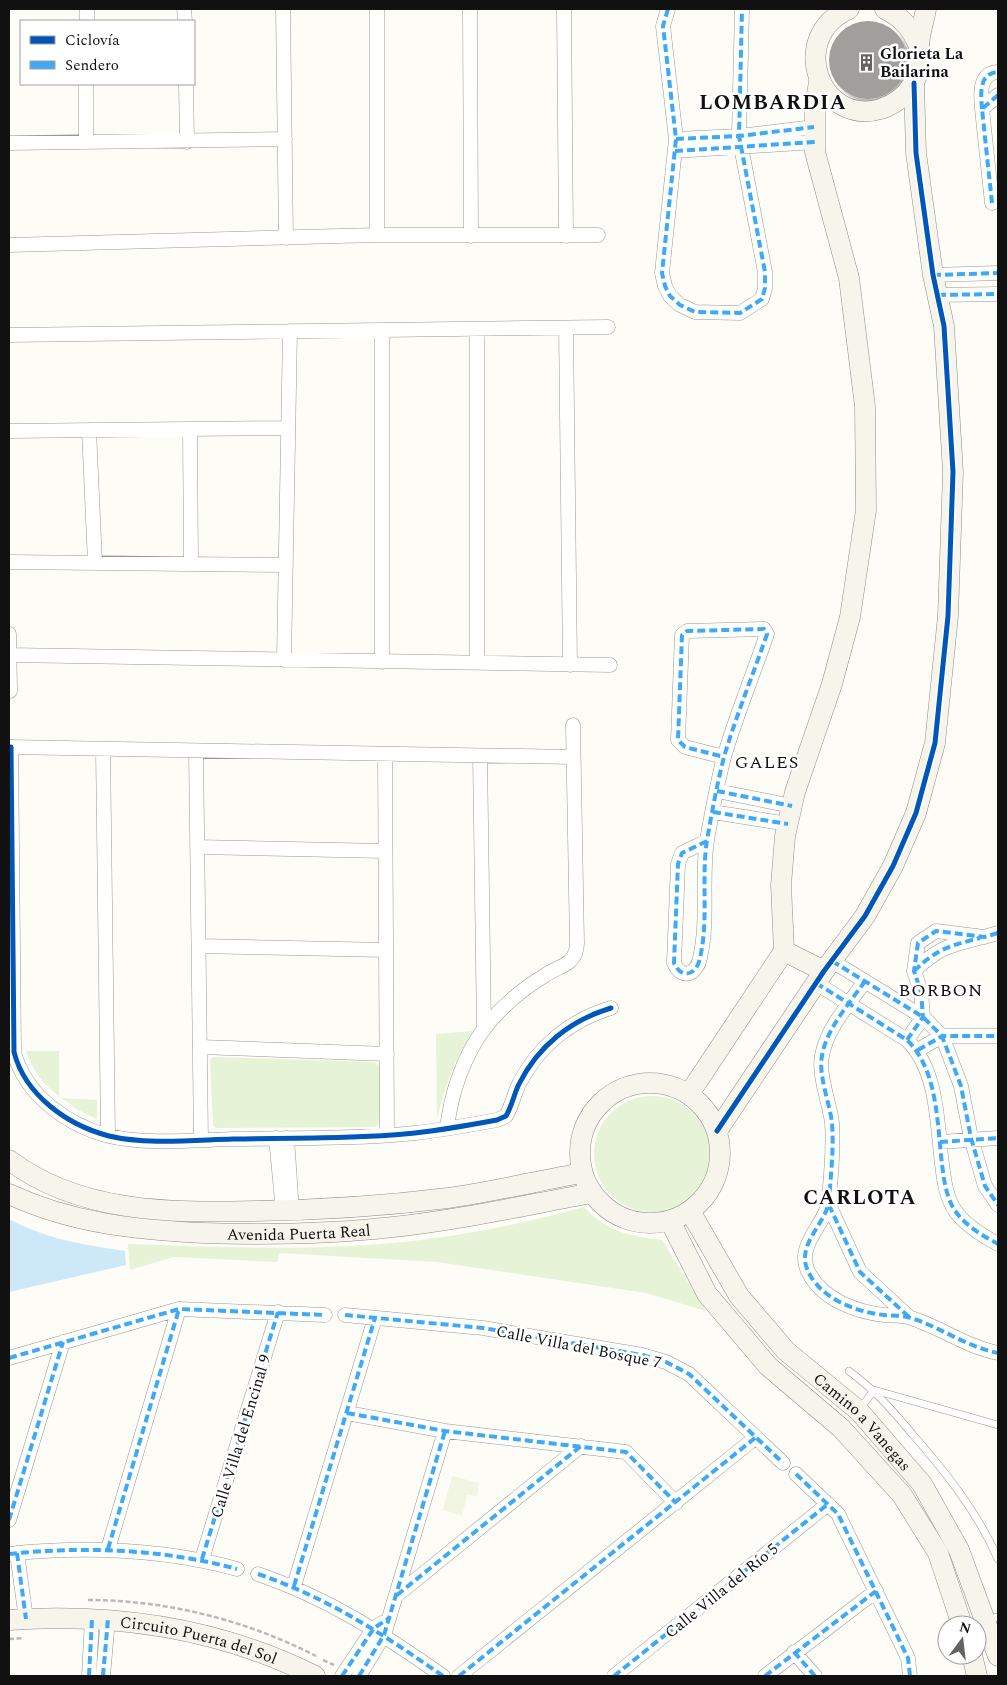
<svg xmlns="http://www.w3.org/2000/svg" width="1007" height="1685" viewBox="0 0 1007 1685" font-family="Spectral,serif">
  <defs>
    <filter id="shadow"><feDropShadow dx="4.5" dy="4.5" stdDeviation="1" flood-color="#0004"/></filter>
  </defs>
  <rect width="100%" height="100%" fill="#fdfcf7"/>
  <path fill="#e7f3d7" d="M 473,1031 C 453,1062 446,1084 437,1119 L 436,1034 Z
    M 26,1051 L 59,1051 L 59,1096 C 42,1083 33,1071 26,1051 Z
    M 213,1057 L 374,1062 L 380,1066 L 379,1123 L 375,1127 L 216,1128 L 213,1125 L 210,1060 Z
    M594 1154a58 58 0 1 1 116 0a58 58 0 1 1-116 0Z
    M 62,1098 L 97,1100 L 97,1119 L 78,1110 Z
    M 584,1207 C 608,1232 629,1236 662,1240 L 706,1311 L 646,1293 L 437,1262 L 279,1253 L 277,1262 L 174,1257 L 130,1270 L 128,1244 C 216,1247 305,1251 394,1243 C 457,1237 523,1224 584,1207 Z"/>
  <path fill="#f0f6e1" d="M 452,1476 L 479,1483 L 477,1496 L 467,1495 L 462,1516 L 443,1510 Z"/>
  <path fill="#cde8f7" d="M 9,1219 C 45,1239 85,1245 125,1251 L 126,1265 L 9,1292 Z"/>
  <path fill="#a19f9c" filter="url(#shadow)" d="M829 60a39 39 0 1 1 78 0a39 39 0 1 1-78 0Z"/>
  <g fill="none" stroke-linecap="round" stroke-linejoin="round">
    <defs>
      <path id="lane" d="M 849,1371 C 876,1391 893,1411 914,1436 C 947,1474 978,1513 998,1559
        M 860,1409 L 874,1390 L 998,1425
        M 985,1620 L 998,1617"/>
      <path id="street" d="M 184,9 L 185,21
        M 283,9 L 286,238
        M 377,9 L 377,235
        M 470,9 L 471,236
        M 564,9 L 566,236
        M 668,9 L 663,26 L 676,139 L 662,273 L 665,286 L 670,296 L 680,305 L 695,312 L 740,313 L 762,299 L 765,288 L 765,272 L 739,136 L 742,9
        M 87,21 L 87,9
        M 186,84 L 187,142
        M 982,109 C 981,95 978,73 998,72
        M 676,139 L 739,136 L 814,127
        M 86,142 L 86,84
        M 9,143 L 285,139
        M 675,151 L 815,142
        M 992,203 L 982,109 L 998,95
        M 9,245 L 377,235 L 598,235
        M 933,275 L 998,273
        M 938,295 L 998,294
        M 566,328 L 570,665
        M 477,329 L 477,663
        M 9,335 L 608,327
        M 190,429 L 191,564
        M 89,430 L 95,563
        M 9,431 L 288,428
        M 9,562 L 286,565
        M 9,634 L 10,691
        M 9,655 L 610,665
        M 284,660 L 290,331
        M 382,662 L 382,330
        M 9,747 L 573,757
        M 11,747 L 14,1052 C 25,1095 67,1125 109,1136 C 146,1145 195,1140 233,1139 C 293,1138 355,1139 415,1133 C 442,1130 470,1125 497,1120 L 506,1116 C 512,1106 514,1094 519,1084 C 538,1046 571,1020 611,1008
        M 103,749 L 108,1135
        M 196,751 L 201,1140
        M 385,754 L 387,1135
        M 480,756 L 484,1029
        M 717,791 L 792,806
        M 713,812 L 788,824
        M 707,841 L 682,853 L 678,864 L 674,963 C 682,981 697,974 700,958 C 709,918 701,879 707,840 C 712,812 717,784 724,757 C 736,716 753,675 767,634 L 764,629 L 687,631 L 682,635 L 678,740 L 685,747 L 724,757
        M 197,847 L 385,851
        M 199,946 L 386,950
        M 832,961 L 923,1017 L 942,1036 L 961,1086 L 971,1138 L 985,1186 L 998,1205
        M 914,971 C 938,948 948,946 979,938
        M 865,981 C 850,1003 826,1029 822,1056 C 818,1075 830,1104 832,1123 C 834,1148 831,1174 829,1199 C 828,1224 792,1245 810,1275 C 824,1300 857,1312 884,1315 C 893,1316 903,1315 911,1318 C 940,1327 967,1347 998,1353
        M 816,983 L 907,1040 C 938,1070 937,1123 942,1164 C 944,1180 946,1198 956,1212 C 966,1226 983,1236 998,1244
        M 907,1040 L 923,1017 L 921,992 L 914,971 L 918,943 L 936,931 L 984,937 L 998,933
        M 200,1047 L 387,1054
        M 918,1050 L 942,1036 L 998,1036
        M 447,1128 C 451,1094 463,1057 484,1029 C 499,1009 522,989 544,976 C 552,970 563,967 570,961 C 575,956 577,950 577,943 L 573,725
        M 276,1138 L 283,1211
        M 287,1138 L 292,1211
        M 940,1142 L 998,1138
        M 829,1205 L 860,1272 L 909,1317
        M 345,1315 L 483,1328 L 642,1355 L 666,1362 L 689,1374 L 783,1463
        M 9,1358 L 179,1309 L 325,1315
        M 347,1413 L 445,1431 L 626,1452 L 676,1503
        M 796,1474 L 838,1514 L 908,1658 L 910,1676
        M 9,1520 L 63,1342
        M 108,1549 L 179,1309
        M 17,1553 L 26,1619
        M 9,1554 C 85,1546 163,1549 237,1569
        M 202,1559 L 278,1312
        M 258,1574 C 330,1599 381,1633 443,1676
        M 294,1586 L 375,1318
        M 397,1595 L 581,1446
        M 794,1652 L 815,1676
        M 89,1676 L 92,1619
        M 103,1676 L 108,1619
        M 342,1676 L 374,1628 L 382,1623
        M 359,1676 L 384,1635 L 445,1431
        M 459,1676 L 755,1438
        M 614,1676 L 828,1504
        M 765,1676 L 876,1591"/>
      <g id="secondary">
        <path d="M 849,9 C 787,36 819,127 881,109 C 895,104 906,96 913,84 C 921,71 918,60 919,47 C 919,34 924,21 926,9"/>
        <path d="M 885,9 C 903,18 911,28 919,46"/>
        <path d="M 784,951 L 824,971"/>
        <circle cx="650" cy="1153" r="70"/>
        <path d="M 689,1094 L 784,951 L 781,885 L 785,836 L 795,792 L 832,684 L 850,617 L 866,510 L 865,406 L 849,278 L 815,152 L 815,106 L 819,82"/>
        <path d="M 717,1131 L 824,971 L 865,916 L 893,866 L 916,813 L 935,743 L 948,616 L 953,472 L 944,326 L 933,275 L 916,153 L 914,83"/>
        <path d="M 9,1160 C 79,1213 171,1213 255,1211 C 319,1210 384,1206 448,1198 C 492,1192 537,1181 582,1173"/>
        <path id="s1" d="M 9,1194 C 71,1223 136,1230 204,1233 C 267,1235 331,1234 393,1227 C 460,1220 526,1205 592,1193"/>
        <path id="s2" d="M 690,1211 L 739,1296 L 786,1351 L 859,1411 L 922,1484 L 959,1550 L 998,1656"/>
        <path d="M 670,1221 L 707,1294 L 768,1366 L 841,1428 L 902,1495 L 938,1553 L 962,1625"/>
        <path id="s3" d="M 9,1620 C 115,1613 219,1628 315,1676"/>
        <path d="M 972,1655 L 977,1676"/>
      </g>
    </defs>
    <use href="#lane" stroke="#979795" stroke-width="8"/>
    <use href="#street" stroke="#979795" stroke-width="15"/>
    <use href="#secondary" stroke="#8e8d8b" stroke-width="21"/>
    <path stroke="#b9b9b8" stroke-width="2.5" stroke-dasharray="5 2.5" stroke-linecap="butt" d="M 88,1600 C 166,1600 246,1620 316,1656
      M 9,1639 L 24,1638
      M 323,1660 L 334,1665"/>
    <use href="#lane" stroke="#fffffe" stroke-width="7"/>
    <use href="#street" stroke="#fffffe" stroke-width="14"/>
    <use href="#secondary" stroke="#f6f4eb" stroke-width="20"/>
    <path stroke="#3fa9f5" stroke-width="4" stroke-dasharray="8 4" stroke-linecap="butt" d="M 668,9 L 663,26 L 676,139 L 662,273 L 665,286 L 670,296 L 680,305 L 695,312 L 740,313 L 762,299 L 765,288 L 765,272 L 739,136 L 742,9
      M 982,109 C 981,95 978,73 998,72
      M 676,139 L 739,136 L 814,127
      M 675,151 L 815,142
      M 992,203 L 982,109 L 998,95
      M 933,275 L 998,273
      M 938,295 L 998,294
      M 717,791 L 792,806
      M 713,812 L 788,824
      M 707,841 L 682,853 L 678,864 L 674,963 C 682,981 697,974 700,958 C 709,918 701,879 707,840 C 712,812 717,784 724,757 C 736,716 753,675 767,634 L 764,629 L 687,631 L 682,635 L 678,740 L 685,747 L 724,757
      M 832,961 L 923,1017 L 942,1036 L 961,1086 L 971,1138 L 985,1186 L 998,1205
      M 914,971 C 938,948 949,946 980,938
      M 865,981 C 850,1003 826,1029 822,1056 C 818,1075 830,1104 832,1123 C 834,1148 831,1174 829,1199 C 828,1224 792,1245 810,1275 C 824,1300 857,1312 884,1315 C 893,1316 903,1315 911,1318 C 940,1327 967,1347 998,1353
      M 816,983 L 907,1040 C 938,1070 937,1123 942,1164 C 944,1180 946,1198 956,1212 C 966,1226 983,1236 998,1244
      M 907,1040 L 923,1017 L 921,992 L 914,971 L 918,943 L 936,931 L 984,937 L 998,933
      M 918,1050 L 942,1036 L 998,1036
      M 940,1142 L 998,1138
      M 829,1205 L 860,1272 L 909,1317
      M 345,1315 L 483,1328 L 642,1355 L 666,1362 L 689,1374 L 783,1463
      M 9,1358 L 179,1309 L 325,1315
      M 347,1413 L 445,1431 L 626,1452 L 676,1503
      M 796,1474 L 838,1514 L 908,1658 L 910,1676
      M 9,1520 L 63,1342
      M 108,1549 L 179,1309
      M 17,1553 L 26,1619
      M 9,1554 C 85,1546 163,1549 237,1569
      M 202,1559 L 278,1312
      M 258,1574 C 330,1599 381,1633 443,1676
      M 294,1586 L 375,1318
      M 397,1595 L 581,1446
      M 794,1652 L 815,1676
      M 89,1676 L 92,1619
      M 103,1676 L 108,1619
      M 342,1676 L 374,1628 L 388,1619
      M 359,1676 L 384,1635 L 445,1431
      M 459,1676 L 755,1438
      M 614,1676 L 828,1504
      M 765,1676 L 876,1591"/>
    <defs>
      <path id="cycleway" d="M 9,747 L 11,747 L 14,1052 C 25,1095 67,1125 109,1136 C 146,1145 195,1140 233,1139 C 293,1138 355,1139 415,1133 C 442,1130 470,1125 497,1120 L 506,1116 C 512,1106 514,1094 519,1084 C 538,1046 571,1020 611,1008
        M 717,1131 L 824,971 L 865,916 L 893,866 L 916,813 L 935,743 L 948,616 L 953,472 L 944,326 L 933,275 L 916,153 L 914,83"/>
    </defs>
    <use href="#cycleway" stroke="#fff" stroke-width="8"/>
    <use href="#cycleway" stroke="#0057b8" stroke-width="5"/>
  </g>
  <defs>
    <symbol id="building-bare" viewBox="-9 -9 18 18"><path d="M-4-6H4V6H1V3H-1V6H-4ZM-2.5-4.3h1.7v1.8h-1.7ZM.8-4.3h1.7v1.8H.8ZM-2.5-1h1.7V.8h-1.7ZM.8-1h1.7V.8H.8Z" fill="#646362" stroke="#fff" stroke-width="2.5" paint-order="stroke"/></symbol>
  </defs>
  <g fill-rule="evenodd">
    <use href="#building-bare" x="854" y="50" width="25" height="25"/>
  </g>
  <g text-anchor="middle" stroke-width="5" stroke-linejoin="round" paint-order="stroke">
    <g font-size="16" font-weight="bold" fill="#111" stroke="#fff" text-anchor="start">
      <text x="880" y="59">Glorieta La<tspan x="880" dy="18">Bailarina</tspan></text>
    </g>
    <g font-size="16" fill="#111" stroke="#fff">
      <text dy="6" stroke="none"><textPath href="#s1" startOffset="295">Avenida Puerta Real</textPath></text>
      <text transform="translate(579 1346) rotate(11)" y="6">Calle Villa del Bosque 7</text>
      <text dy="6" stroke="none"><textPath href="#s2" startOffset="275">Camino a Vanegas</textPath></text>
      <text transform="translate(240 1436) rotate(-73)" y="6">Calle Villa del Encinal 9</text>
      <text transform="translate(721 1590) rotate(-39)" y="6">Calle Villa del Río 5</text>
      <text dy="6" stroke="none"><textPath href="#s3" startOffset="192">Circuito Puerta del Sol</textPath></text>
    </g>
    <g font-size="18" letter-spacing="1" fill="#111" stroke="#fff">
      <text x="767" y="768">GALES</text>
      <text x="941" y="996">BORBON</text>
    </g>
    <g font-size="21" font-weight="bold" letter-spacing="1" fill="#111" stroke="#fff">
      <text x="773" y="109">LOMBARDIA</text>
      <text x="860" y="1204">CARLOTA</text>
    </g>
  </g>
  <rect width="1007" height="1685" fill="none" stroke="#111111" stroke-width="20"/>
  <rect x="20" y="20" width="175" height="65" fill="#ffffff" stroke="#a0a0a0"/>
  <rect x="30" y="36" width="25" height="8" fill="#0057b8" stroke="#a0a0a0"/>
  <text x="65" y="45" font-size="15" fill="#111111">Ciclovía</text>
  <rect x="30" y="61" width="25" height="8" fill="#3fa9f5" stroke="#a0a0a0"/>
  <text x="65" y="70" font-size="15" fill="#111111">Sendero</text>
  <g transform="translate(962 1640) rotate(15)"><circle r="24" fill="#ffffff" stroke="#a0a0a0"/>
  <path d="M0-4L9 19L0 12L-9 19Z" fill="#646362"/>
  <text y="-8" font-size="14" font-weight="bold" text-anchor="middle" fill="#111111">N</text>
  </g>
</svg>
